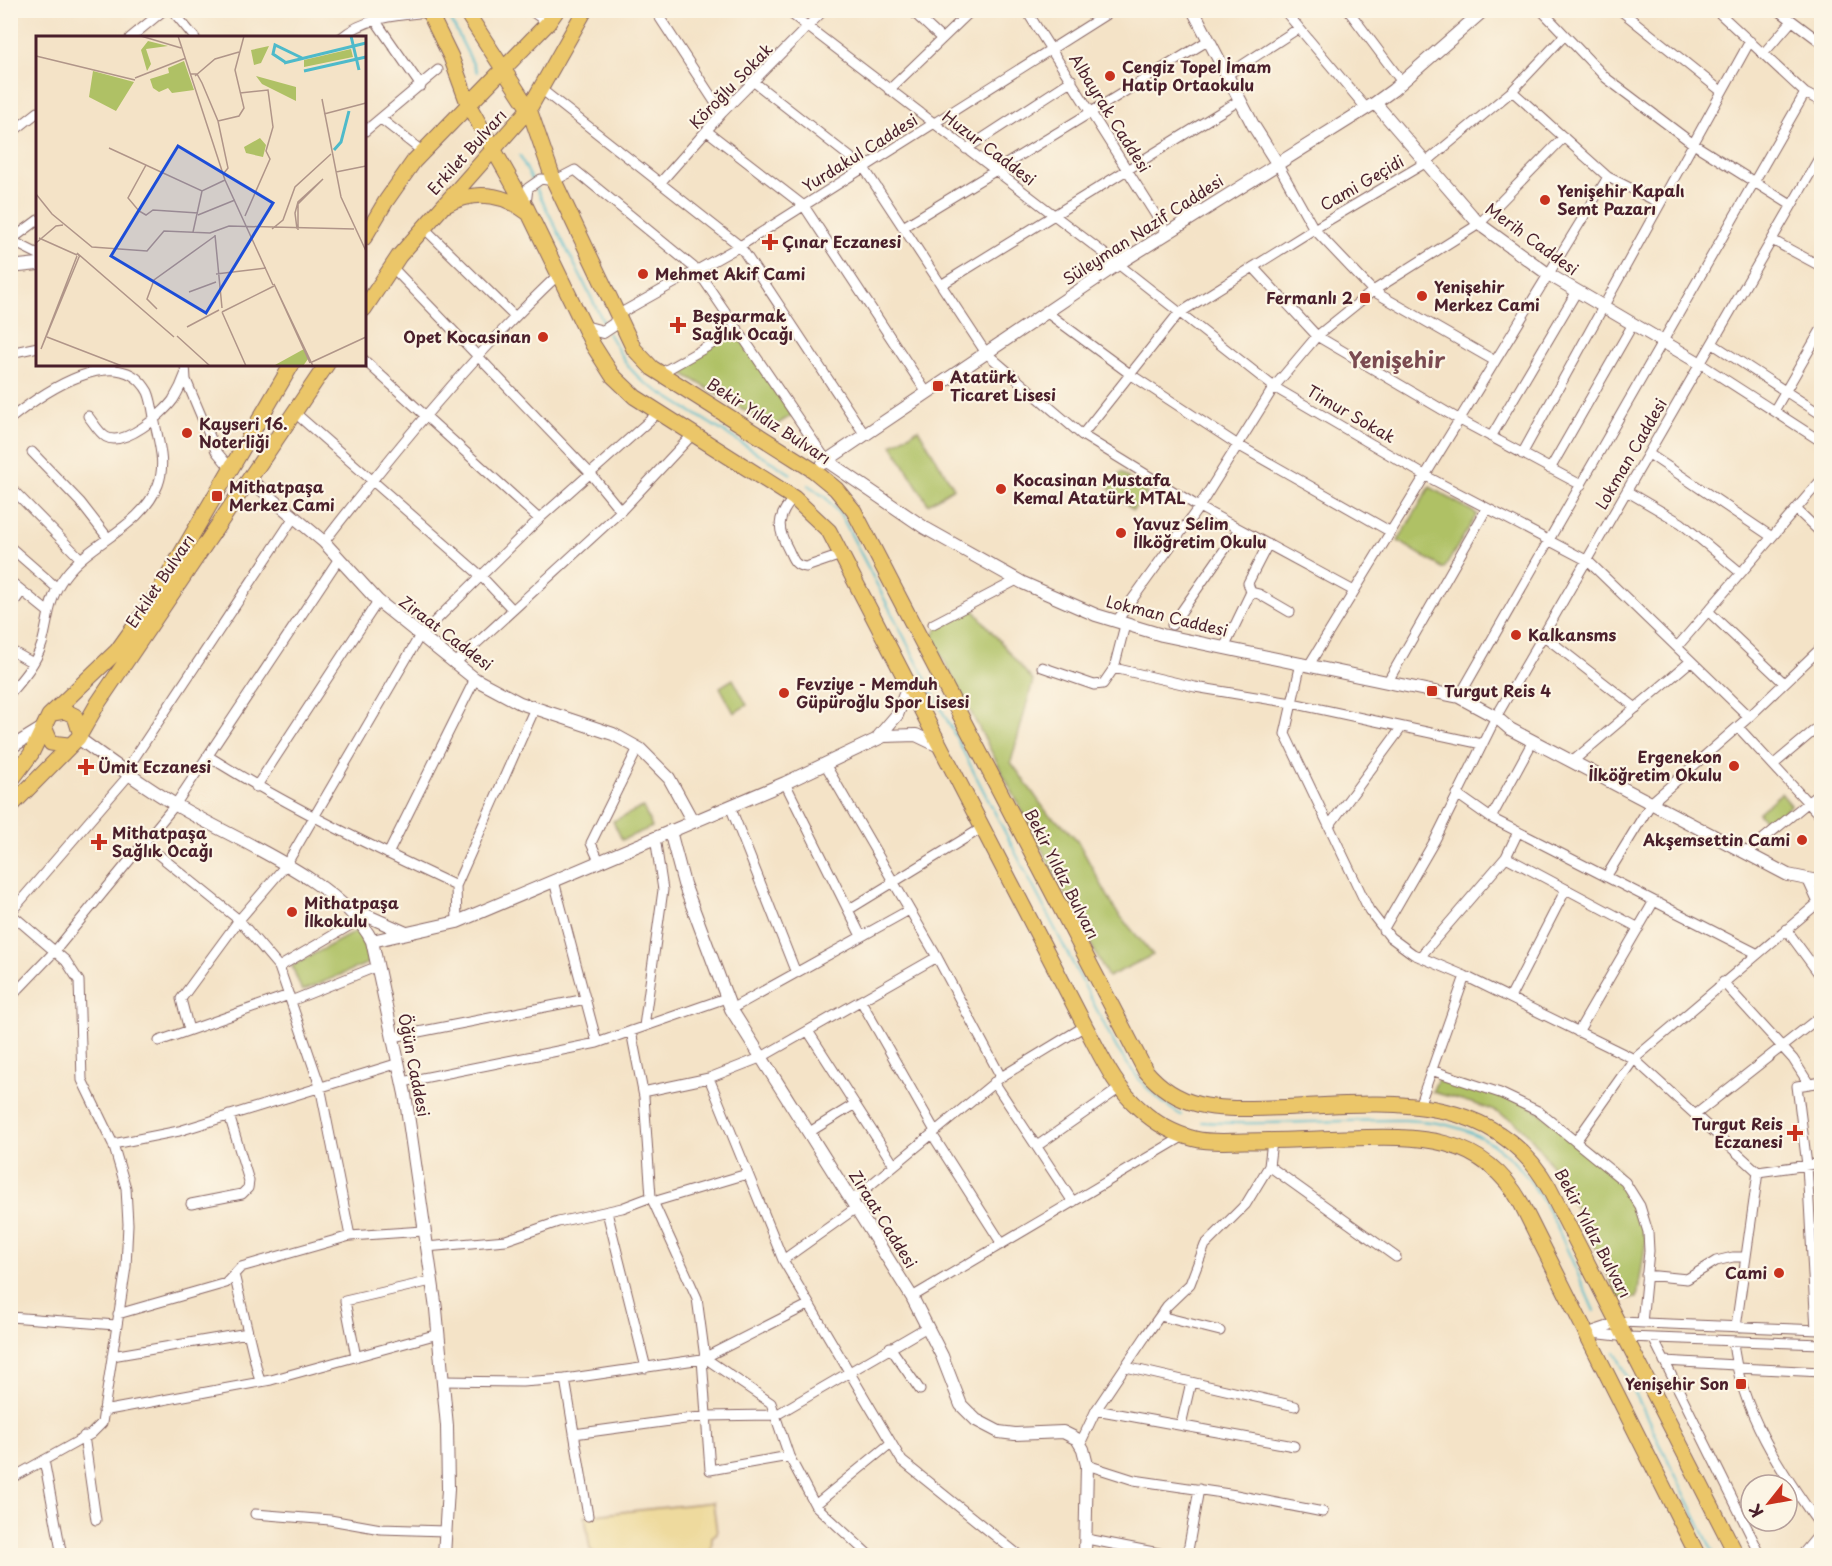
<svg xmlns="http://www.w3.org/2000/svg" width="1832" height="1566" viewBox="0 0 1832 1566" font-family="'Playpen Sans',sans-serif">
  <rect width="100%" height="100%" fill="#fcf5e5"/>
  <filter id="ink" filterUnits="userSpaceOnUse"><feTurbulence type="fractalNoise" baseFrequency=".0167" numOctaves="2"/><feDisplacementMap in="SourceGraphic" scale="12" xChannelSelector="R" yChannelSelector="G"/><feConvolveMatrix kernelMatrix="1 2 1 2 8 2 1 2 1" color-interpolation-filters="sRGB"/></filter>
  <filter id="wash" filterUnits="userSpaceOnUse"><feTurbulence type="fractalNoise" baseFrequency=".008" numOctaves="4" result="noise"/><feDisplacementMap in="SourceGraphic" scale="24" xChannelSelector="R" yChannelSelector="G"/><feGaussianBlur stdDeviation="1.35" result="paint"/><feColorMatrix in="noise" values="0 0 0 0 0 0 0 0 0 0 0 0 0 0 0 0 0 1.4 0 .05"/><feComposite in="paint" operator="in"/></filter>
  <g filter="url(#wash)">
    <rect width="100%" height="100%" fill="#f4e3c7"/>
    <path fill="#afc165" stroke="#7c7048" stroke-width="1.5" d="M 737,330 L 792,415 L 773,427 L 675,369 Z
      M 918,429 L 954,488 L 928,504 L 892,445 Z
      M 1121,472 L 1147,494 L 1133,510 L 1108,488 Z
      M 1430,487 L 1477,514 L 1444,569 L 1398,541 Z
      M 973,609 L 1033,681 L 1011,762 L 1048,814 L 1064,826 L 1077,840 L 1116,911 L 1153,955 L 1108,977 L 932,637 L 940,624 Z
      M 733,679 L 747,705 L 734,713 L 720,687 Z
      M 1781,793 L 1791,805 L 1769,824 L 1758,813 Z
      M 643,807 L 652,827 L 622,840 L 613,821 Z
      M 360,929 L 373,961 L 302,991 L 292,966 Z
      M 1439,1077 L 1528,1104 L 1616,1169 L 1639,1209 L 1646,1241 L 1637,1298 L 1619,1298 C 1597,1254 1551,1143 1510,1119 C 1485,1105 1458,1099 1432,1092 Z"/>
    <path fill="#eeda9e" stroke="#9c7c64" stroke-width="1.5" d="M 713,1502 L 717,1533 L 712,1537 L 711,1555 L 596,1555 L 590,1549 L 585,1516 Z"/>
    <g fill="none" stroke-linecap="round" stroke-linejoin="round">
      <path stroke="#4ebaca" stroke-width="2" d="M 446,10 L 477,72
        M 520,156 L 532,180
        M 535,186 L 605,325
        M 608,333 L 627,365 L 642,381 L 791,474
        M 808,485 L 826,498 L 842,517 L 1116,1047 C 1134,1075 1152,1098 1181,1115
        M 1202,1122 C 1249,1125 1297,1122 1344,1121 C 1415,1119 1478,1113 1527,1177 C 1556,1216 1574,1267 1594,1311
        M 1615,1352 L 1715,1556"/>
    </g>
  </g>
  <g filter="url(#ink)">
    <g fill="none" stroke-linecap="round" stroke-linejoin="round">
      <defs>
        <path id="minor" d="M 172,10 L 195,38
          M 530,10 L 548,23
          M 652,10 L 658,15 L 722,113
          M 786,10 L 1118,264 L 1274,387 L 1426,476 L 1588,561 L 1749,717
          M 911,10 L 942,39
          M 1026,10 L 1167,233
          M 1284,10 L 1366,108
          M 1348,10 L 1402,82
          M 1541,10 L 1606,78 L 1692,143 L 1791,205
          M 1620,10 L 1721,91
          M 1716,10 L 1805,93 L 1822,102
          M 1778,10 L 1822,43
          M 375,20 L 421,86
          M 130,38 L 164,10
          M 341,38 C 365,17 399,15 429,12
          M 1763,54 L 1791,22
          M 1227,75 L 1299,28
          M 754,82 L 864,168 L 986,353 L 1082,435 L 1199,507 L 1354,591
          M 541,89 L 740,246 L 865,435
          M 889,90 L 972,10
          M 1512,91 L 1608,177 L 1660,203
          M 381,119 L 423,152
          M 707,131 L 804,206 L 927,393
          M 364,132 L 438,70
          M 10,134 L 38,112
          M 966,149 L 1072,80
          M 1277,163 L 1314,229 L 1373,291 L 1495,361
          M 660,183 L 722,113 L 824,10
          M 526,204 L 528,188 L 541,179 L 554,181 L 575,170 L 697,270 L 827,461
          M 903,227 L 1209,40
          M 424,228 L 514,316
          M 10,240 L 38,254
          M 11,240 L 38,220
          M 1772,240 L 1822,267
          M 392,267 L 590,473 L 621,511
          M 1253,267 L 1317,336 L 1460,420 L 1581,485
          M 941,285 L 1240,100
          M 1046,312 L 1130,374 L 1238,445 L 1391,532
          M 619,314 L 740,246 L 1113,10
          M 1713,344 L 1822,415
          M 10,353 L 38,347
          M 364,360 L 539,519
          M 185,364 L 186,380 L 216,451 L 231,469
          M 1701,364 L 1822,442
          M 661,373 L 738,329
          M 1774,411 L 1822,328
          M 294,412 L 480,575 L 513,610
          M 88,416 C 93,422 99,433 106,437 C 124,447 163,414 173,400 C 178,392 182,384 185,375
          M 10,419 C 41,394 119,339 148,392 C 152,401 153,413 155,423 C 159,444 166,464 158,485 C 141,528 91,541 65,576 C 48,598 49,619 42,644 C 36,663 23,678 10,693
          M 1082,435 L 1178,314 L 1314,229 L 1425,163 L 1512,91 L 1564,36
          M 1491,437 L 1577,291
          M 32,452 L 80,502 L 108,538
          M 1522,454 L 1750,41
          M 1649,454 L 1772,537
          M 1550,469 L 1633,324
          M 10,487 L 81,559
          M 1628,492 L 1681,523 L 1741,573
          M 794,498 C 776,517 777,529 789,551 C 793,560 795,566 806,567 L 841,555
          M 1796,509 L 1822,534
          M 324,542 C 396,449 472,356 558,275
          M 10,547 L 57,588
          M 10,581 L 47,611
          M 1251,592 L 1248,583 L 1268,544
          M 10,608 L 22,591
          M 1708,611 L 1784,683
          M 1116,622 L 1199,507 L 1274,387 L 1317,336 L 1373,291 L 1479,224 L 1564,137
          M 933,624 L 1017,580
          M 1172,625 L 1239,529
          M 1544,636 L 1636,708
          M 1677,647 L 1822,479
          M 1224,648 L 1251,592 L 1259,594 L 1290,612
          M 10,650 L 33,663
          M 1301,663 L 1285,734 L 1369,910 L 1390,937 L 1413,954 L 1465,976 L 1634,1059 L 1758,1172
          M 454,664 L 621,511 L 693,434
          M 1309,665 L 1608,177
          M 1042,667 L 1094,685 L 1103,684 L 1114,668 L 1125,625
          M 1114,668 L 1195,687 L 1292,703 L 1482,744
          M 1388,681 L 1487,508
          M 1459,697 L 1805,93
          M 1738,727 L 1822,818
          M 208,756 C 287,806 371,846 456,886
          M 1573,761 L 1691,661
          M 825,764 L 937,957 L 1001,1077
          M 1773,765 L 1817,728
          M 125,772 L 294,517
          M 785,783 L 861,936
          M 256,787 L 378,601
          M 1457,794 L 1491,818 L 1756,953
          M 730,806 L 796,973
          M 1491,818 L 1533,741
          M 1329,826 L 1402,727
          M 144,843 L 239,920 L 279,967 L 320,1086 L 350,1236
          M 1746,853 L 1822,791
          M 388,854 L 475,679
          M 1506,857 L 1639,928
          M 599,861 L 591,843 L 638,748
          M 1606,877 L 1652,802 L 1749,717 L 1822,647
          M 554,881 L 597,1043
          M 1808,881 L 1818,903 L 1822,902
          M 848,910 L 982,828
          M 10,913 L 66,961 L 79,981 L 82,1080 L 113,1144 L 126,1188 L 128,1224 L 126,1267 L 102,1423 L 91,1434 L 10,1479
          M 10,913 L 129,775
          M 457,922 L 456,886 L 535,708
          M 1786,929 L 1822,978
          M 1383,930 L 1435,840 L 1496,717 L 1822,153
          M 1420,957 L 1506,857 L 1518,832
          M 279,967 L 359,920
          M 1723,982 L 1793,1059 L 1809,1084
          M 10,998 L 55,951 L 175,805 L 338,560
          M 1510,998 L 1566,889
          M 291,1001 L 378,966
          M 861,1001 L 935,1131
          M 731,1009 L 909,910
          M 644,1026 L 663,890 L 655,837
          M 189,1030 L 181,999 L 239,920 L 286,865 L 419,637 L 539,519 L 659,412
          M 808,1031 L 894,1165
          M 1578,1032 L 1654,901
          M 393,1037 L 586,999
          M 159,1041 L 289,995
          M 1431,1070 L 1500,1093 L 1538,1111 L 1625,1182 L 1640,1206 L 1648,1232 L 1649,1251 L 1642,1323
          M 709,1078 L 783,1260 L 902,1461 L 1020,1556
          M 403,1082 L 597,1043 L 726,998
          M 994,1082 L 1073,1202
          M 643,1092 L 709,1078 L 760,1058 L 937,957
          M 1419,1106 L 1465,976
          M 1695,1115 L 1822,1015
          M 808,1133 L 855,1104
          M 932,1134 L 1002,1244
          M 1576,1141 L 1634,1059 L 1818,903
          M 113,1144 L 179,1131 L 399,1063
          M 1037,1146 L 1120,1088
          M 1269,1166 L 1396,1257
          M 1758,1172 L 1822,1163
          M 651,1197 L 697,1298 L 705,1358 L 771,1403 L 789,1456 L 815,1505 L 870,1556
          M 851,1201 L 1001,1077 L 1085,1026
          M 653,1202 L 747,1174
          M 191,1204 L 242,1194 L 248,1188 L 249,1181 L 229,1115
          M 607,1212 L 646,1368
          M 426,1247 L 506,1240 L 558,1222 L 622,1208 L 651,1197 L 644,1097 L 631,1031
          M 783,1260 L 856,1208
          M 234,1274 L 260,1382
          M 1646,1275 L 1687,1279 L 1716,1261 L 1733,1257 L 1746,1257
          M 912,1297 L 1184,1136
          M 118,1314 L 226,1283 L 241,1267 L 350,1236 L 423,1231
          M 1160,1316 L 1220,1331
          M 10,1317 L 116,1325
          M 1736,1327 L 1758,1172
          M 1816,1330 L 1807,1165 L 1797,1086 L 1822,1082
          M 1587,1333 L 1620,1322 L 1819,1330
          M 1592,1333 L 1627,1337 L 1822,1344
          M 1653,1338 L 1761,1556
          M 1733,1341 C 1739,1409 1783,1475 1822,1528
          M 890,1347 L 920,1390
          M 112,1356 L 248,1333
          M 356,1357 L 345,1301 L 431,1281
          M 702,1359 L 710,1470 L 789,1456
          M 1664,1361 L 1736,1365
          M 1126,1367 L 1295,1406
          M 1737,1368 L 1822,1372
          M 565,1379 L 588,1516
          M 442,1381 L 522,1382 L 565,1379 L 702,1359 L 808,1305
          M 1096,1410 L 1294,1446
          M 103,1411 L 271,1380 L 438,1334
          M 1181,1425 L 1191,1382
          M 574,1434 L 707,1416 L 776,1415 L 927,1327
          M 84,1436 L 96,1520
          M 1080,1444 L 1096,1410 L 1147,1334 L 1167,1306 L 1190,1284 L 1205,1245 L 1246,1204 L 1269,1166 L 1272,1141
          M 44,1460 L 62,1556
          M 1087,1465 L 1134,1480 L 1236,1495 L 1323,1512
          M 815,1505 L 891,1443
          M 255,1514 L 330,1520 L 381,1529 L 445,1531
          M 1087,1539 L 1174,1556
          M 1187,1556 L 1199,1489
          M 1801,1556 L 1822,1531"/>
        <path id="tertiary" d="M 1193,10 L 1253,125 L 1277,163
          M 1375,103 L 1479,224 L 1548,274 L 1701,364
          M 10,267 L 38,264
          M 584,327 L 603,332 L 615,324 L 619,314
          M 827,461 L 925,528 L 1023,583 L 1096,615 L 1162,635 L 1459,697 L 1496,717 L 1510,729 L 1788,875 L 1822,882
          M 823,463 L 1118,264 L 1375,103 L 1393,90 L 1484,10
          M 250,480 L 324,542 L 378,601 L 475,679 L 520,703 L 613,734 L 640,749 L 669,778 L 693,822
          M 879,736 L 897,715 L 909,684
          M 78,738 C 110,761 142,785 176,805 C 234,840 341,880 372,941 L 405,1094 L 436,1309 L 447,1426 L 448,1489 L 444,1556
          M 10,748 L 44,727
          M 670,831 L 684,884 L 731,1009 L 912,1297 L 942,1356 L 961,1405 L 976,1420 L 999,1432 L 1015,1434 L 1063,1432 L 1077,1439 L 1083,1449 L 1087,1465 L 1085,1556
          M 352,909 L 406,933
          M 372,941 L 457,922 L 785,783 L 884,736 L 916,735 L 941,747"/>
        <path id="primary" d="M 428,10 L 451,57 L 469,106 L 526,207 L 593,345 L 612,375 L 635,397 L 794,498 L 829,531 L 1085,1026 C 1101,1055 1114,1087 1140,1109 C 1155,1123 1175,1134 1195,1139 C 1211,1143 1229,1141 1245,1141 C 1278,1141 1312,1139 1345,1138 C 1415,1136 1482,1133 1521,1203 L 1698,1556
          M 465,10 L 529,109 L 554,181 L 634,349 L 652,368 L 813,470 L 836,489 L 854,511 L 1145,1070 C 1180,1112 1220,1109 1270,1108 C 1371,1105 1490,1083 1549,1188 L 1737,1556
          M 446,205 C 474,190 502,193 527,212
          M 364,238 L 386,201 L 414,161 L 548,23 L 557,10
          M 364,309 L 399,256 L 529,109 L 585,10
          M 53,713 L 65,711 L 75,716 L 80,732
          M 44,727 L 51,743 L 68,745
          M 10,782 L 31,754 L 49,716 L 117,651 L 157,595 L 292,364
          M 10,807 L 78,738 L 98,703 L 327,364"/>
      </defs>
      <use href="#minor" stroke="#866462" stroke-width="11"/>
      <use href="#tertiary" stroke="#866462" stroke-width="14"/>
      <use href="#primary" stroke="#866462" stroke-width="17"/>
      <use href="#minor" stroke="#fff" stroke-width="9"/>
      <use href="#tertiary" stroke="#fff" stroke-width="12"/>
      <use href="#primary" stroke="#ebc669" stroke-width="15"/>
    </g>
  </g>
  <g fill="#c8321e" stroke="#fcf5e5" stroke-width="2">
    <circle cx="1110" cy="76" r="6"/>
    <circle cx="1545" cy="200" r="6"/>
    <path d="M767 233h6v6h6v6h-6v6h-6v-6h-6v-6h6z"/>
    <circle cx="643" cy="274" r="6"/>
    <circle cx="1422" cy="296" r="6"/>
    <rect x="1359" y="292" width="12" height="12" rx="3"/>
    <path d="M675 316h6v6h6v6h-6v6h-6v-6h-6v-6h6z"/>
    <circle cx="543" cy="337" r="6"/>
    <rect x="932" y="380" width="12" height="12" rx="3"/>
    <circle cx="187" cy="433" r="6"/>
    <circle cx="1001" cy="489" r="6"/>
    <rect x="211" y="490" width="12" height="12" rx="3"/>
    <circle cx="1121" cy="533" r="6"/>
    <circle cx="1516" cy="635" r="6"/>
    <rect x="1426" y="685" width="12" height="12" rx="3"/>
    <circle cx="784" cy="693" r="6"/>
    <circle cx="1734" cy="766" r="6"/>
    <path d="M83 758h6v6h6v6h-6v6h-6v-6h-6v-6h6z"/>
    <circle cx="1802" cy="840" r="6"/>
    <path d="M96 833h6v6h6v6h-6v6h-6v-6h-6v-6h6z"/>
    <circle cx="292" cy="912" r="6"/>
    <path d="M1792 1124h6v6h6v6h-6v6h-6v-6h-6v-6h6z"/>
    <circle cx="1779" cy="1273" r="6"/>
    <rect x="1735" y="1378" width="12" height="12" rx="3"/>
  </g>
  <g text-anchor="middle" stroke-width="4.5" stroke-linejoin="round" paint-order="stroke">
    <g font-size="16" font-weight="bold" fill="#4a1f2b" stroke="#fcf5e5" text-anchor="start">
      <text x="1122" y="73">Cengiz Topel İmam<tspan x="1122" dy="18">Hatip Ortaokulu</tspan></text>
      <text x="1557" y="197">Yenişehir Kapalı<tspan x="1557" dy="18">Semt Pazarı</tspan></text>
      <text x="782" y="248">Çınar Eczanesi</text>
      <text x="655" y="280">Mehmet Akif Cami</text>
      <text x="1434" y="293">Yenişehir<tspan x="1434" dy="18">Merkez Cami</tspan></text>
      <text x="1353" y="304" text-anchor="end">Fermanlı 2</text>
      <text x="692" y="322">Beşparmak<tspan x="692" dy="18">Sağlık Ocağı</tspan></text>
      <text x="531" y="343" text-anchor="end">Opet Kocasinan</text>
      <text x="950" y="383">Atatürk<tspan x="950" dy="18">Ticaret Lisesi</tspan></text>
      <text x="199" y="430">Kayseri 16.<tspan x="199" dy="18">Noterliği</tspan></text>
      <text x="1013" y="486">Kocasinan Mustafa<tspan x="1013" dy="18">Kemal Atatürk MTAL</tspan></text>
      <text x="229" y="493">Mithatpaşa<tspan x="229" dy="18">Merkez Cami</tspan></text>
      <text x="1133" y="530">Yavuz Selim<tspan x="1133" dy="18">İlköğretim Okulu</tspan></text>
      <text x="1528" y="641">Kalkansms</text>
      <text x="796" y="690">Fevziye - Memduh<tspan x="796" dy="18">Güpüroğlu Spor Lisesi</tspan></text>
      <text x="1444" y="697">Turgut Reis 4</text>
      <text x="1722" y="763" text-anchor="end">Ergenekon<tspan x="1722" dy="18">İlköğretim Okulu</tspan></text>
      <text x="98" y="773">Ümit Eczanesi</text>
      <text x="112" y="839">Mithatpaşa<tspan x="112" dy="18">Sağlık Ocağı</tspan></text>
      <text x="1790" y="846" text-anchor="end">Akşemsettin Cami</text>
      <text x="304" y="909">Mithatpaşa<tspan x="304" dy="18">İlkokulu</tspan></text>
      <text x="1783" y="1130" text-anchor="end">Turgut Reis<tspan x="1783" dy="18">Eczanesi</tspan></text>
      <text x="1767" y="1279" text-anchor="end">Cami</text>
      <text x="1729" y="1390" text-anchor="end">Yenişehir Son</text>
    </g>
    <g font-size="16" fill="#4a1f2b" stroke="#fcf5e5">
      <text transform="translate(731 86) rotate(-46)" y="6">Köroğlu Sokak</text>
      <text transform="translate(1110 113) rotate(58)" y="6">Albayrak Caddesi</text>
      <text transform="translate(989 148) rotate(37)" y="6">Huzur Caddesi</text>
      <text transform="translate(467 152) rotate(-48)" y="6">Erkilet Bulvarı</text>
      <text transform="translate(860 153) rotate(-32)" y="6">Yurdakul Caddesi</text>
      <text transform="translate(1362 183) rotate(-30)" y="6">Cami Geçidi</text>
      <text transform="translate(1143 230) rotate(-33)" y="6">Süleyman Nazif Caddesi</text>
      <text transform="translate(1532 239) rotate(36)" y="6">Merih Caddesi</text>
      <text transform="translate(1351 414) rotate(30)" y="6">Timur Sokak</text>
      <text transform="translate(769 421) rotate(33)" y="6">Bekir Yıldız Bulvarı</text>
      <text transform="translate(1631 454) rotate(-60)" y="6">Lokman Caddesi</text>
      <text transform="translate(160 581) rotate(-56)" y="6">Erkilet Bulvarı</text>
      <text transform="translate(1167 616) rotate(14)" y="6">Lokman Caddesi</text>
      <text transform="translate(446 633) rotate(37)" y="6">Ziraat Caddesi</text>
      <text transform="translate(1062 874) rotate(63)" y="6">Bekir Yıldız Bulvarı</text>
      <text transform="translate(414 1065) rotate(79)" y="6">Öğün Caddesi</text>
      <text transform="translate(883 1219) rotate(58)" y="6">Ziraat Caddesi</text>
      <text transform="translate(1593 1233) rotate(62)" y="6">Bekir Yıldız Bulvarı</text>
    </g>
    <g font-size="22" font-weight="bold" fill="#7b4b51" stroke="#fcf5e5">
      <text x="1397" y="368">Yenişehir</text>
    </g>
  </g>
  <g transform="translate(36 36)">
    <rect width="330" height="330" fill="#f4e3c7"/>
    <path d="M 112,5 L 132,10 L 110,13 L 115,28 L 111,35 L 105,14 ZM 233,10 L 225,27 L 218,29 L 215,14 ZM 315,13 L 317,21 L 268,31 L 268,24 ZM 148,25 L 158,54 L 136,57 L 132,52 L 123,56 L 117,52 L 114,43 L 133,37 L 132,32 ZM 57,35 L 98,46 L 80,75 L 53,61 ZM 220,40 L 260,51 L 260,65 L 226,48 ZM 224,102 L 230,109 L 227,121 L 210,117 L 208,111 ZM 268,313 L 272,323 L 267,330 L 239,329 Z" fill="#afc165"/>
    <path fill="none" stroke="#4ebaca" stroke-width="3" d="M 315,0 L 323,34M 249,26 L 237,18 L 239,9 L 266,22M 248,27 L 330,7M 268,35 L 330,21M 298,114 L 305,106 L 313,75"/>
    <path fill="none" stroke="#b09589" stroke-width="1.5" d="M 105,0 L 145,12M 142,0 L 189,144 L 237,249M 0,20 L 99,44M 155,38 L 161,38 L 166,47 L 182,85 L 192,132 L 188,137M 159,40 L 179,23 L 203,16M 99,42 L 150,22M 204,57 L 232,54 L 237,91 L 230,115 L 234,123 L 209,180M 286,63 L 305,161 L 330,215M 288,78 L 330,67M 182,85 L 203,80 L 208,72 L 199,34 L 208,0M 73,112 L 166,155 L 189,144M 110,129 L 92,162 L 103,175 L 110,179 L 117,174 L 162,177M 300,136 L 330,130M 0,158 L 16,178 L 56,211 L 111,215 L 128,195 L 174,197 L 193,190 L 318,193M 162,179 L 199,164M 236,193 L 247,184 L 259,151 L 295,118M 261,193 L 259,177 L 262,166 L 287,143 L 262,168 L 262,194M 157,196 L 166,155M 179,199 L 186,272M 3,202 L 41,219M 0,207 L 20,190 L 27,189M 41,220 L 5,313 L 43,221M 44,221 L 41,217 L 138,301M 180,238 L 230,232M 153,256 L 180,246M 121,273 L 111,263 L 118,244 L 179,200M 186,276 L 210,330M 186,276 L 238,250M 151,291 L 183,274M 141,300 L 174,330M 11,301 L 86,330M 276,326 L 330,301M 274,327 L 238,248 L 277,330"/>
    <path fill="#1d4ed8" fill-opacity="0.15" stroke="#1d4ed8" stroke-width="3" d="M 142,110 L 237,167 L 170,277 L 75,220 Z"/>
    <rect width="330" height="330" fill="none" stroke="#4a1f2b" stroke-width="3"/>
  </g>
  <rect width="1832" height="1566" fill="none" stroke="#fcf5e5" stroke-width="36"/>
  <g transform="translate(1769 1503) rotate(239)"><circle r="28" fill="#fcf5e5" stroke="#b59f9b" stroke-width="1.5"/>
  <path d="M0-4.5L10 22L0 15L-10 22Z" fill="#c8321e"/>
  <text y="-9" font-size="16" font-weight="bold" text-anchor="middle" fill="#4a1f2b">K</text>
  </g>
</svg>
